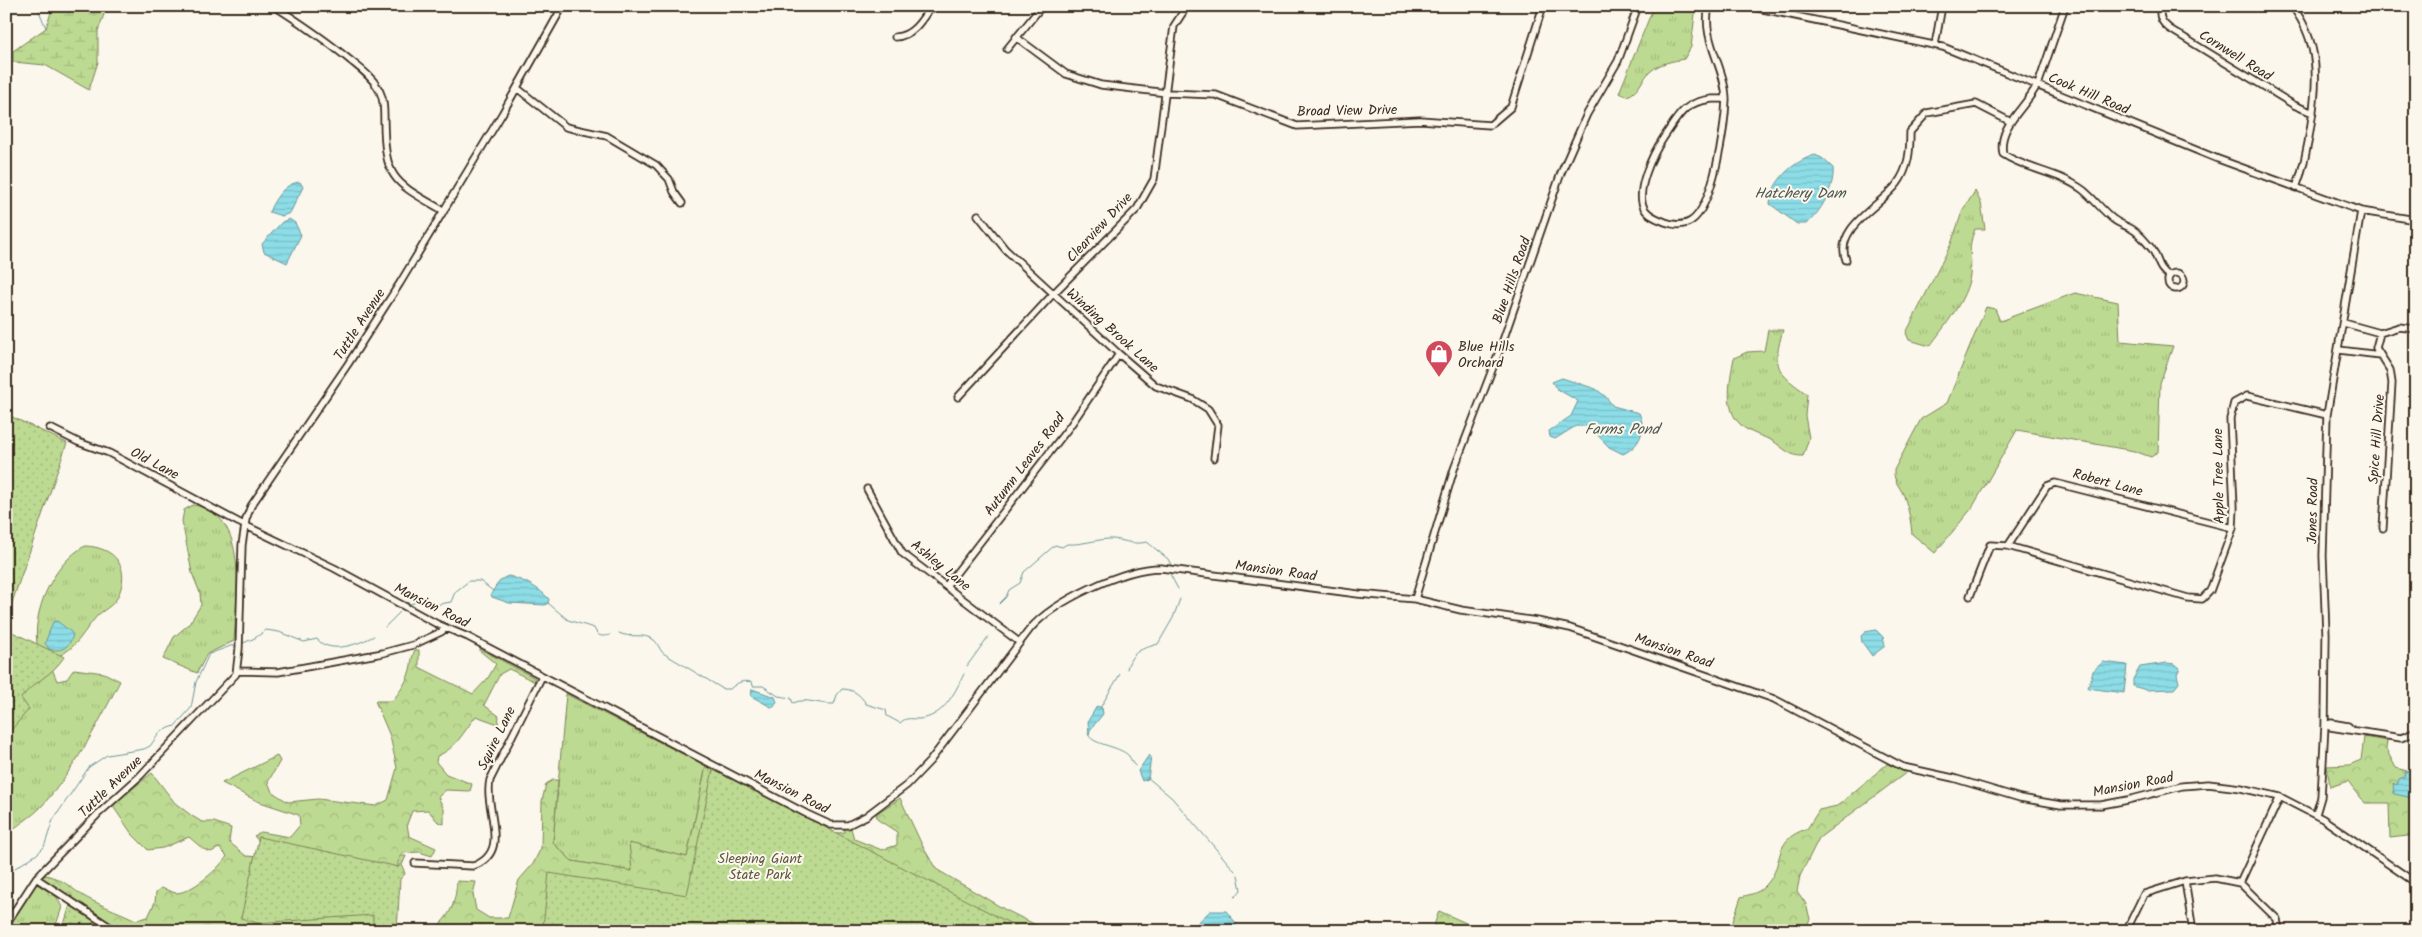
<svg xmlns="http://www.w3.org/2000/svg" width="2422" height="937" viewBox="0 0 2422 937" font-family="Kalam,sans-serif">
  <defs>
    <pattern id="grass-tufts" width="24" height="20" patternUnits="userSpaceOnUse" patternTransform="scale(1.25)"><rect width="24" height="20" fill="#bdda92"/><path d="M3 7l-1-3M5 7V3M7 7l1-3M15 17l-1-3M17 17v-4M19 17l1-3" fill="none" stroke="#a3bb7d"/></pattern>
    <pattern id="forest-crowns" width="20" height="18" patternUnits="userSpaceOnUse" patternTransform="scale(1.25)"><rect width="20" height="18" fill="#bdda92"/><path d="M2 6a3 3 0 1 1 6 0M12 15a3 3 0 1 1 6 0" fill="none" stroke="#a3bb7d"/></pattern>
    <pattern id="wetland-marsh" width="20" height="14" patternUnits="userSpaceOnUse" patternTransform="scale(1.25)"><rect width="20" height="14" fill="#bdda92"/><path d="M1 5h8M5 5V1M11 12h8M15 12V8" fill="none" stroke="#a3bb7d"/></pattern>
    <pattern id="park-dots" width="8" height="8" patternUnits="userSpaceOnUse" patternTransform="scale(1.25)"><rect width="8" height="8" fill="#bdda92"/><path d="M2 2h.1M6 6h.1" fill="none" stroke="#a3bb7d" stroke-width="1.8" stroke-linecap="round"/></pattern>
    <pattern id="water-rules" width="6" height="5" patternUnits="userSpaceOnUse" patternTransform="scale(1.25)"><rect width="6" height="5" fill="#8cdde7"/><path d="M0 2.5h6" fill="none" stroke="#7abec6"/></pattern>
  </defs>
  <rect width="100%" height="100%" fill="#fbf7ec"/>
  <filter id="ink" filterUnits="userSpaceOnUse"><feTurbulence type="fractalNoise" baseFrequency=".02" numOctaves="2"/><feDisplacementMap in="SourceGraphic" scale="10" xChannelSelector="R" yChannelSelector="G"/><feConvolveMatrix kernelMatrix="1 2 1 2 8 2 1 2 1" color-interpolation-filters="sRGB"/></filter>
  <g filter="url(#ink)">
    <path fill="url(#grass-tufts)" stroke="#7c8258" d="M 1654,6 L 1696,6 L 1691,47 L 1684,59 C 1673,61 1660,63 1651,71 C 1641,79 1640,92 1627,96 L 1619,93 Z
      M 1975,191 L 1981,203 L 1985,229 L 1975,229 C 1966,251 1973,254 1970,275 C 1967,299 1944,327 1930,346 L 1909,340 L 1906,333 L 1951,244 L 1962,212 Z
      M 2075,293 L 2118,302 L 2120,341 L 2173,346 L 2160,383 L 2158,452 L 2151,457 L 2134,451 L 2017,430 L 1972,508 L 1935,553 L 1912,534 C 1911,522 1909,511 1905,499 C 1902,488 1893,483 1894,470 L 1921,419 L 1947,403 L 1986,307 L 1995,309 L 2000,321 Z
      M 1768,330 L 1783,330 C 1772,367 1776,372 1807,394 L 1805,416 L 1809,438 L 1803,456 C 1791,457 1783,448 1773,441 C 1763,436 1749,433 1741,425 C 1723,409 1730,379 1734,358 L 1747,352 L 1764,351 Z
      M 193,505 C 251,513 236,600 234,641 L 207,654 L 197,673 L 163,659 L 174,637 L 189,624 L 201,605 L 200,593 L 192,573 L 182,521 L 184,510 Z
      M 85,546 C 116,547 132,569 117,598 C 113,606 103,610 97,616 C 82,633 78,647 57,657 L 38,649 C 30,614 53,563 85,546 Z
      M 31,661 L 51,666 L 57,681 L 67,679 L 74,669 L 104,673 L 120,681 C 98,724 75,769 42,806 C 32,817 17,825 6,835 L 6,711 Z
      M 566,694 L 706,766 L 687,857 L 630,844 L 632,871 L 572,861 L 553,843 Z
      M 35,883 L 56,896 L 62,907 L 54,931 L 6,931 Z"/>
    <path fill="url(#forest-crowns)" stroke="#7c8258" d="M 480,649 L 535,678 L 535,682 L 509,669 L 500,674 L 484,705 L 499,716 L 498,724 L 476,716 C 464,731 456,749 437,756 L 436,762 L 446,774 L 472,784 L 470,791 L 446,790 L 438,797 L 444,809 L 444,824 L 438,822 L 428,810 L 412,811 L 407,824 L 409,836 L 436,848 L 432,856 L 419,852 L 403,853 L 398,862 L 394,931 L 110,931 L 70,904 L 58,889 L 42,878 L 46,875 C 69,881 73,892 93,901 C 107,908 122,913 136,920 L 148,917 L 155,902 L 156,892 L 161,888 C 165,889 171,892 176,893 C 191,893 220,868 227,856 L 219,848 L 211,852 L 203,849 L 189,837 L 163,848 L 148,850 L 132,834 L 112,805 L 152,773 L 175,803 L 192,816 L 202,822 L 214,822 L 231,828 L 229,842 L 246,856 L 260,857 L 262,845 L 254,836 L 261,832 L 290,837 L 300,825 L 299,815 L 257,801 L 222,783 L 277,756 L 280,761 L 268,782 L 272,792 L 288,802 L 318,799 L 376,806 L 388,800 L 397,768 L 390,736 L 375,701 L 392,701 C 399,693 406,683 409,673 C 412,665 411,657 415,650 L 419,650 L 419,667 L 473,694 L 488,678 L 496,664 L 480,651 Z
      M 2364,737 L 2387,741 L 2386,749 L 2396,768 L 2407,771 L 2416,766 L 2416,835 L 2390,838 L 2389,803 L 2365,803 L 2348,781 L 2330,787 L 2327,766 L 2349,765 L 2361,760 Z
      M 1887,764 L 1907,772 L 1819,838 L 1800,876 L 1797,891 L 1806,904 L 1810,919 L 1804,931 L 1725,931 L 1733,921 L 1741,897 C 1748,895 1758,893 1763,888 C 1787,867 1769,840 1807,829 L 1819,810 L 1837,806 Z
      M 706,766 L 824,825 L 823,829 C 830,832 837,834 845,832 L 844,829 L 851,828 L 854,839 L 882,850 L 897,845 L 897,832 L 878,820 L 876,814 L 900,798 L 923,847 L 936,869 L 1004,909 L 1048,931 L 433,931 C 451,914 455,906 457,881 L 476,882 L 473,894 L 476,910 L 489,918 L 508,918 L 519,880 L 533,864 L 541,848 L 542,801 L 546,784 L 553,780 L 558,780 L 553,843 L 572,861 L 632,871 L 629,843 L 687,857 Z
      M 1439,911 L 1484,931 L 1432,931 Z"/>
    <path fill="url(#wetland-marsh)" stroke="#7c8258" d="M 53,6 L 107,6 L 98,31 L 98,62 L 89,90 L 45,65 L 13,62 L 13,51 L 46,28 Z"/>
    <path fill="url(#park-dots)" stroke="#7c8258" d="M 6,414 L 67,443 L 6,620 Z
      M 6,629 L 64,657 C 52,676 34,681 21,698 L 29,709 L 6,736 Z
      M 713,769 L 1025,931 L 531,931 L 543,927 L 549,873 L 687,895 Z
      M 259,837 L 399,867 L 400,856 L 406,856 L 402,865 L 405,874 L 400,879 L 397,931 L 373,931 L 373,915 L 257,923 L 241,918 Z
      M 79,903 L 122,931 L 62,931 L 70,905 Z"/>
    <path fill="url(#water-rules)" stroke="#6c9597" d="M 1815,155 L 1822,158 L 1833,168 C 1835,186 1821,213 1806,224 L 1797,224 L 1770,204 C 1771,181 1794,161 1815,155 Z
      M 300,182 L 303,187 L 290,213 L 282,216 L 269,212 C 274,200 284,183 300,182 Z
      M 289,219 L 295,223 L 301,235 L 287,263 L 264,252 L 262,244 L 282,222 Z
      M 1562,378 L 1596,389 L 1606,397 L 1613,406 L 1639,413 C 1647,430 1640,446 1623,454 L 1609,447 L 1589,426 L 1576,426 L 1555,439 L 1550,437 L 1549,431 L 1571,416 L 1578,401 L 1557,389 L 1552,382 Z
      M 509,576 C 525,581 538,587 549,599 L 548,603 L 545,605 L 509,603 L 492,597 L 491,594 C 495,587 501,577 509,576 Z
      M 57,621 L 70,631 L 73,635 C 69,648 62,652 49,649 L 45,643 L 53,622 Z
      M 1876,630 L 1883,637 L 1885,646 L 1872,656 L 1862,642 L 1861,636 L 1865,632 Z
      M 2103,662 L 2127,665 L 2124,693 L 2088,688 L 2093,671 Z
      M 2167,663 L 2175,664 L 2180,668 L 2177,674 L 2179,683 L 2174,689 L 2146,690 L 2133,686 L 2133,679 L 2140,667 Z
      M 752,689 L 775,697 L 777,702 L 774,707 L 771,707 L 751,696 Z
      M 1097,706 L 1102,708 L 1103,714 L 1090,730 L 1089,735 L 1088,721 Z
      M 1149,755 L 1151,757 L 1148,779 L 1142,781 L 1138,771 Z
      M 2416,766 L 2416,807 L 2408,797 L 2394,794 L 2393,783 L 2397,785 L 2399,779 L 2404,777 L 2405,772 Z
      M 1210,911 L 1226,911 L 1236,923 L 1235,931 L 1189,931 Z"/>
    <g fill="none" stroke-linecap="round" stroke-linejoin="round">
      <path stroke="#6c9597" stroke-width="1" d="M 37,6 L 46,28
        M 1170,574 L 1178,589
        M 406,602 L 411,604 L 421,600 L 434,605 L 451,602 L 455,592 L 469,581 L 480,581 L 493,591
        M 548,603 L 568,620 L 594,628 C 598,637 601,637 610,635
        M 999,604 L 1006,597 L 1009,590 L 1020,583 L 1024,572 L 1055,545 L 1062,547 L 1067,544 C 1081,545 1094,540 1108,539 C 1122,538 1130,546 1147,542 L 1168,559 L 1171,565
        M 385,627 L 400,612
        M 619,633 C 630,639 643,632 654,640 C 658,643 659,649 663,653 L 723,689 L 730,689 C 738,682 742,680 752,682 L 753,686 L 763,686 L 778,696 L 791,698 L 793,703 C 807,697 819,705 834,704 L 837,695 L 842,689 C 853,689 861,695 866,704 L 886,710 L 887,716 L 900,723 C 906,717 910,719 918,719 C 943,718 954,694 964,674
        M 241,644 L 255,638 L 266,630 L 279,632 L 304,642 L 317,639 C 330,655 359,644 374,636
        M 967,666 L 988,637
        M 1127,669 C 1132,650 1142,649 1158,644 L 1173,618 L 1180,599
        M 1100,708 L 1120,674
        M 1088,733 C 1089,745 1119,745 1129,756 C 1131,759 1132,763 1135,766
        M 1147,777 L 1172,798 L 1235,871
        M 6,874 L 37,854 L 44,847 L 53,820 L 89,767 L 107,755 L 144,749 L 150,746 L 161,731 L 175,726 L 191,708 L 196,682 L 209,654 L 236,644
        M 1235,897 L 1241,890 L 1238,875"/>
      <defs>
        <path id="minor" d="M 274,6 C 301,23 326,40 351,61 C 361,69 372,77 378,88 C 384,98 384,110 384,121 C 385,181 394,182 444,211
          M 1709,6 C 1701,40 1725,66 1726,99
          M 1748,6 L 1943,47 L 2218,159 L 2361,211 L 2416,220
          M 2161,6 C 2158,17 2162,23 2170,29 L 2294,105 L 2313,113
          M 2292,6 C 2320,43 2318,81 2311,124 C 2308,146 2304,167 2296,188
          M 895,37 C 913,36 922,20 931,6
          M 1016,37 L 1066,74 L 1101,85 L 1167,93 L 1216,95 L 1297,126 L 1420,120 L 1490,125 L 1511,107 L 1543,6
          M 1935,45 L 1942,6
          M 1007,49 L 1042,6
          M 2037,85 C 2026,108 1997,126 2003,154 C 2027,170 2059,172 2083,190 C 2094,199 2102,210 2113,219 C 2118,223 2124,225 2130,228 C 2139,232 2145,241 2152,249 C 2159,259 2157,269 2170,276
          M 2038,85 L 2065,6
          M 517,88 L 566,127 L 607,136 L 656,165 L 669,179 L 674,192 L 682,203
          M 1712,99 L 1726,99 C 1725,125 1714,206 1691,221 C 1683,226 1673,225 1665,222 C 1658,219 1651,217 1646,211 C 1632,194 1654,152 1664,137 C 1679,115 1684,102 1712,99 Z
          M 978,215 L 1005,249 L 1119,354 L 1156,386 L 1192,399 L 1208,409 L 1218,425 L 1214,458
          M 1846,260 C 1833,228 1882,205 1897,184 C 1909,168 1910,151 1910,132 L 1927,113 L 1976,104 L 2011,122
          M2168 281a8 8 0 1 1 16 0a8 8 0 1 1-16 0Z
          M 2344,323 L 2380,333 L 2399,327 L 2416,329
          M 2380,333 L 2376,348 L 2390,370 L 2392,383 L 2383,528
          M 2339,350 L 2380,355
          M 958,397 L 1054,293 L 1137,209 L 1154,179 L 1174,26 L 1187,6
          M 50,428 L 78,442 L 109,453 L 238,522 L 334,568 L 437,624 L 468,637 L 807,814 L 831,825 L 848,825 L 866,816 L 907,785 L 930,761 L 1030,629 C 1054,601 1124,568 1161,568 L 1358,594 L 1415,599 L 1461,610 L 1537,621 L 1570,628 L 1774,699 L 1903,767 L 1953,778 L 2020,798 L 2061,805 L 2101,805 L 2128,800 L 2182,786 L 2208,784 L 2241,788 L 2280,797 L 2323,819 L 2416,883
          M 867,489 L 902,553 L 1019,642
          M 2008,546 L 2047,486 L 2055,483 L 2233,528
          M 946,586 L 1070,426 L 1119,354
          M 1970,596 L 1990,545 L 2008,546 L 2188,598 L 2202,599 L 2210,591 L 2233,528 L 2234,507 L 2230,419 L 2234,403 L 2247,396 L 2327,415
          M 1415,599 L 1454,469 L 1500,349 L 1561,173 L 1587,114 L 1618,61 L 1638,6
          M 237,671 L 278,672 L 383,653 L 413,645 L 441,632 L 446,628
          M 2325,725 L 2331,723 L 2348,726 L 2351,729
          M 2328,725 L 2330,727 L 2401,738 L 2416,732
          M 2316,814 L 2321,797 L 2325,725 L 2326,634 L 2323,556 L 2327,415 L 2361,211
          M 415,863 L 473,866 C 513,852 483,809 490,780 L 542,676
          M 36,878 L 116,931
          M 2185,881 L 2193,931
          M 2240,883 L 2280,797
          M 6,924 L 36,878 L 98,814 L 140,776 L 236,674 L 239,649 L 242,545 L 246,519 L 251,506 L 348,364 L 400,283 L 502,114 L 563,6
          M 2126,931 L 2144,894 L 2185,881 L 2215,878 L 2240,883 L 2277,919 L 2279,931"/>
      </defs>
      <use href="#minor" stroke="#3b2a1e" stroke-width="9"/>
      <use href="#minor" stroke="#fbf7ec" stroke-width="5.5"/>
    </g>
  </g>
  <defs>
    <symbol id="shop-pin" viewBox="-11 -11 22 30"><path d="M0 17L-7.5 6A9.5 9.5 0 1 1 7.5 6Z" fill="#d1495b" stroke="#fbf7ec"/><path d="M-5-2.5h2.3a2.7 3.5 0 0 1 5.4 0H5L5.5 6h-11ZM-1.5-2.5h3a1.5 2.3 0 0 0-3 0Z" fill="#fff"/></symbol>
  </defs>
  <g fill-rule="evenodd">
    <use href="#shop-pin" x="1423" y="338" width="32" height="43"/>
  </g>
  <g text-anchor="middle" stroke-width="4" stroke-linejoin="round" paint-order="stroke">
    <g font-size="14" fill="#3b2a1e" stroke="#fbf7ec">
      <text transform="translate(2236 55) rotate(32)" y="5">Cornwell Road</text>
      <text transform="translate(2089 93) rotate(23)" y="5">Cook Hill Road</text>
      <text transform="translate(1347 110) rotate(-1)" y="5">Broad View Drive</text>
      <text transform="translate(1099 227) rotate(-47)" y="5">Clearview Drive</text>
      <text transform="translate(1511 280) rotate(-71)" y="5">Blue Hills Road</text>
      <text transform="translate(359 324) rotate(-57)" y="5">Tuttle Avenue</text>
      <text transform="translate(1113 330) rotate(42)" y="5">Winding Brook Lane</text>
      <text transform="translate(2376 439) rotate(-86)" y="5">Spice Hill Drive</text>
      <text transform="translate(155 463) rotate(28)" y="5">Old Lane</text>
      <text transform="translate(1024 464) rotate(-53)" y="5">Autumn Leaves Road</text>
      <text transform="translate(2218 476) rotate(-91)" y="5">Apple Tree Lane</text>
      <text transform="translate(2108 482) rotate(15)" y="5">Robert Lane</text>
      <text transform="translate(2312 511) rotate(-89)" y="5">Jones Road</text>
      <text transform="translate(941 565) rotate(39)" y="5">Ashley Lane</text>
      <text transform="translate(1276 570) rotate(8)" y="5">Mansion Road</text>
      <text transform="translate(432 605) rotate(27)" y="5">Mansion Road</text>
      <text transform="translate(1674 650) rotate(19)" y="5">Mansion Road</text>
      <text transform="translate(496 738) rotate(-64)" y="5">Squire Lane</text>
      <text transform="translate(2133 784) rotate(-11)" y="5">Mansion Road</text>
      <text transform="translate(110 786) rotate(-44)" y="5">Tuttle Avenue</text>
      <text transform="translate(792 791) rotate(27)" y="5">Mansion Road</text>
    </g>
    <g font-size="14" fill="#3b2a1e" stroke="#fbf7ec" text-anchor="start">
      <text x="1458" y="351">Blue Hills<tspan x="1458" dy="16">Orchard</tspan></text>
    </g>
    <g font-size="14" fill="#5c563b" stroke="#fbf7ec">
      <text x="760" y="863">Sleeping Giant<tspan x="760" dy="16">State Park</tspan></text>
    </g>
    <g font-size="15" font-style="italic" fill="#4f5750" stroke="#fbf7ec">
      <text x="1800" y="198">Hatchery Dam</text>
      <text x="1622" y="434">Farms Pond</text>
    </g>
  </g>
  <rect width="2422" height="937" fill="none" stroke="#fbf7ec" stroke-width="25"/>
  <rect x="12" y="12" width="2397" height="912" fill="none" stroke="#3b2a1e" stroke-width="2" filter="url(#ink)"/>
</svg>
